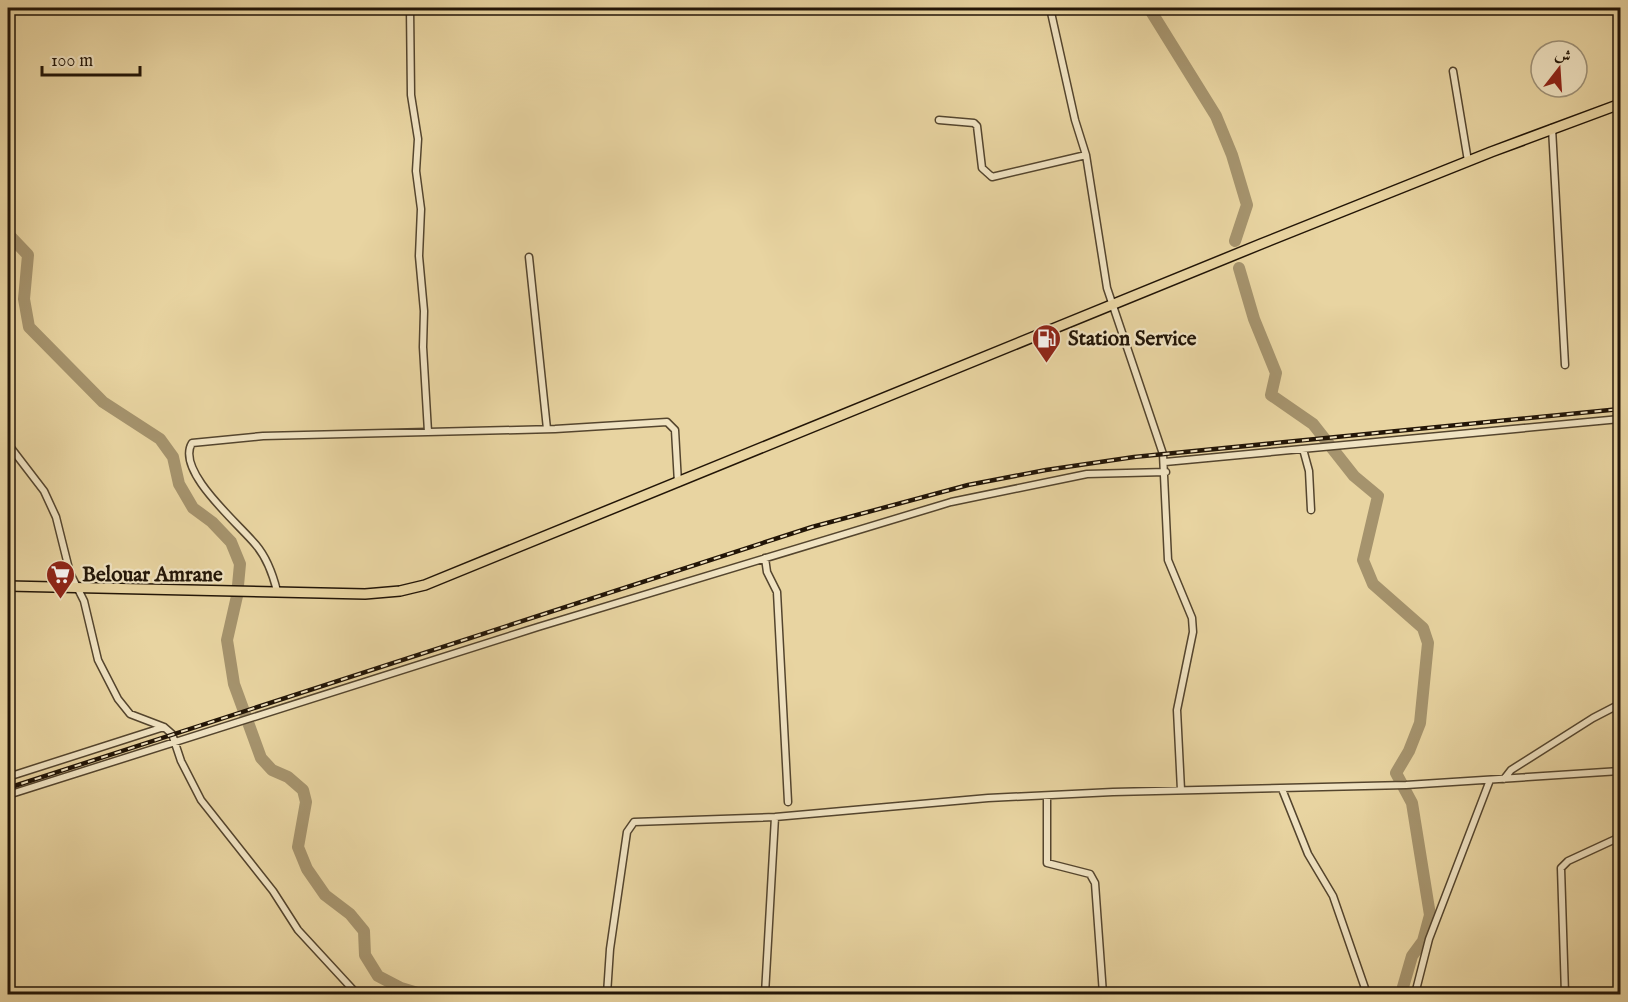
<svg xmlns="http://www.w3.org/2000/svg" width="1628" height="1002" viewBox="0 0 1628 1002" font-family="'IM FELL English',Amiri,serif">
  <rect width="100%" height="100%" fill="#e8d4a1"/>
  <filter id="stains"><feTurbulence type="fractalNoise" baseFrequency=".00333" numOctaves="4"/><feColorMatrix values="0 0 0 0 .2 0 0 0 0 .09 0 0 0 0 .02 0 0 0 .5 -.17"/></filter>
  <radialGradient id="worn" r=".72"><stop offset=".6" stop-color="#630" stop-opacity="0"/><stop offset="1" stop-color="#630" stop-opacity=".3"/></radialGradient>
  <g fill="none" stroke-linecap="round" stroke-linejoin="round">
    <path stroke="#a5936d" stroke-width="12" d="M 1149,8 L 1216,116 L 1232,155 L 1247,205 L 1235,241
      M 8,234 L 28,255 L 24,299 L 29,327 L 103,402 L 160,439 L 173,457 L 179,484 L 193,508 L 212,522 L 231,542 L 240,564 L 237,596 L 227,640 L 234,684 L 261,758 L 272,770 L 288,777 L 303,790 L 306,802 L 298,847 L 307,869 L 325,895 L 350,914 L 364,931 L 365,955 L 378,976 L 401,988 L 421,994
      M 1239,268 L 1254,319 L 1276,373 L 1271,395 L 1313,424 L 1354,476 L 1378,496 L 1363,560 L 1373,584 L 1423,628 L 1428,643 L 1420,723 L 1409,751 L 1396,773 L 1412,803 L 1430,915 L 1423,941 L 1412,956 L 1401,994"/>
    <defs>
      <path id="minor" d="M 410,8 L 411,95 L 418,139 L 416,171 L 421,209 L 419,256 L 424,311 L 423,347 L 428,432
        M 1050,8 L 1075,120 L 1086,155 L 1107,288 L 1163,454 L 1168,560 L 1192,618 L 1193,632 L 1177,710 L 1181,790
        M 1453,71 L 1468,161
        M 939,120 L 974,123 L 977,126 L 982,168 L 992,177 L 1086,155
        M 1552,128 L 1565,365
        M 529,257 L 547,429
        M 8,444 L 44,491 L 56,517 L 70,573 L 84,601 L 98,660 L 118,699 L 130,714 L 164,727 L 172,734 L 181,761 L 201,800 L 273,891 L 298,930 L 357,994
        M 1303,449 L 1309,471 L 1311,510
        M 1165,462 L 1620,419
        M 765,558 L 767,572 L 777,592 L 788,802
        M 277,591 C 273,575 267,558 256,545 C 239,524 175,471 192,443 L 263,436 L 555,429 L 667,422 L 675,430 L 678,483
        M 8,777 L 164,727
        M 1504,779 L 1511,770 L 1593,718 L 1620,704
        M 1282,789 L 1308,854 L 1333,896 L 1367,994
        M 8,795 L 538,627 L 951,502 L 1087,474 L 1166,472
        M 1047,796 L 1047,863 L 1090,874 L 1095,883 L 1103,994
        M 607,994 L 610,949 L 627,832 L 634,822 L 775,817 L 988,798 L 1113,792 L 1406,785 L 1620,771
        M 765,994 L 775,817
        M 1415,994 L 1429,939 L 1490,780
        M 1565,994 L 1561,868 L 1568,861 L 1620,837"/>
      <path id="primary" d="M 8,586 L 365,594 L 400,591 L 425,585 L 1261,244 L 1491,152 L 1620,104"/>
    </defs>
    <use href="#minor" stroke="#54452e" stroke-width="9"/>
    <use href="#primary" stroke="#221507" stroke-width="12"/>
    <use href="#minor" stroke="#f0e3c2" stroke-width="6"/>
    <use href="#primary" stroke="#e8d4a1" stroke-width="9"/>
    <defs>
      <path id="rail" d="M 8,788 L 812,527 L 968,485 L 1046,470 L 1134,457 L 1620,409"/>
    </defs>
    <use href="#rail" stroke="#221507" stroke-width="4.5"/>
    <use href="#rail" stroke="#f0e3c2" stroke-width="2" stroke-dasharray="7" stroke-linecap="butt"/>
  </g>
  <defs>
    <symbol id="fuel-pin" viewBox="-11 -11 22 30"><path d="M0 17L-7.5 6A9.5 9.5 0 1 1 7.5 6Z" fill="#8f2418" stroke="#f0e3c2"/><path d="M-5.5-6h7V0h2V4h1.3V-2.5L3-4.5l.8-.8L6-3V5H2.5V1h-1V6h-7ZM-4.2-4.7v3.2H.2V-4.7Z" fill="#fff"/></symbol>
    <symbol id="supermarket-pin" viewBox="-11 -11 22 30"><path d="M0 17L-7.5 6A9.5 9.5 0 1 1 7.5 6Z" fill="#8f2418" stroke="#f0e3c2"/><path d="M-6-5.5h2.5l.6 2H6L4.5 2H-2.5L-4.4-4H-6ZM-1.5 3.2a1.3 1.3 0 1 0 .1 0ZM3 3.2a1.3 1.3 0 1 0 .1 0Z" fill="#fff"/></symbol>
  </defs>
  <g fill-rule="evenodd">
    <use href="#fuel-pin" x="1030" y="322" width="33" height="45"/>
    <use href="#supermarket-pin" x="44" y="558" width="33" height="45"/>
  </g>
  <g text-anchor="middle" stroke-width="4.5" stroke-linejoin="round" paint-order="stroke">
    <g font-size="21" font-weight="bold" fill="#221507" stroke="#f0e3c2" text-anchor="start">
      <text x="1068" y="345">Station Service</text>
      <text x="82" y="581">Belouar Amrane</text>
    </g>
  </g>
  <rect width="1628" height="1002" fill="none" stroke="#e8d4a1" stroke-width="30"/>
  <rect x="9" y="9" width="1610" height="984" fill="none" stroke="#221507" stroke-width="3"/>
  <rect x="15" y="15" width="1598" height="972" fill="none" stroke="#221507" stroke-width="1.5"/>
  <g transform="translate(1559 69) rotate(17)"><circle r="28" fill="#f0e3c2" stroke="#9e9177" stroke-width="1.5"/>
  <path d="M0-4.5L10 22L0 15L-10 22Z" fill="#8f2418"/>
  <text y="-9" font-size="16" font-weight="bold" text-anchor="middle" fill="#221507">ش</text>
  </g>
  <path d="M42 66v9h98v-9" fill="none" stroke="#221507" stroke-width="3"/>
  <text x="51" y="66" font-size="18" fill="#221507" stroke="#f0e3c2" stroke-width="4.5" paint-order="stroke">100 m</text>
  <rect width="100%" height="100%" filter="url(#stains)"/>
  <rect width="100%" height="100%" fill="url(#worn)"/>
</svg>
